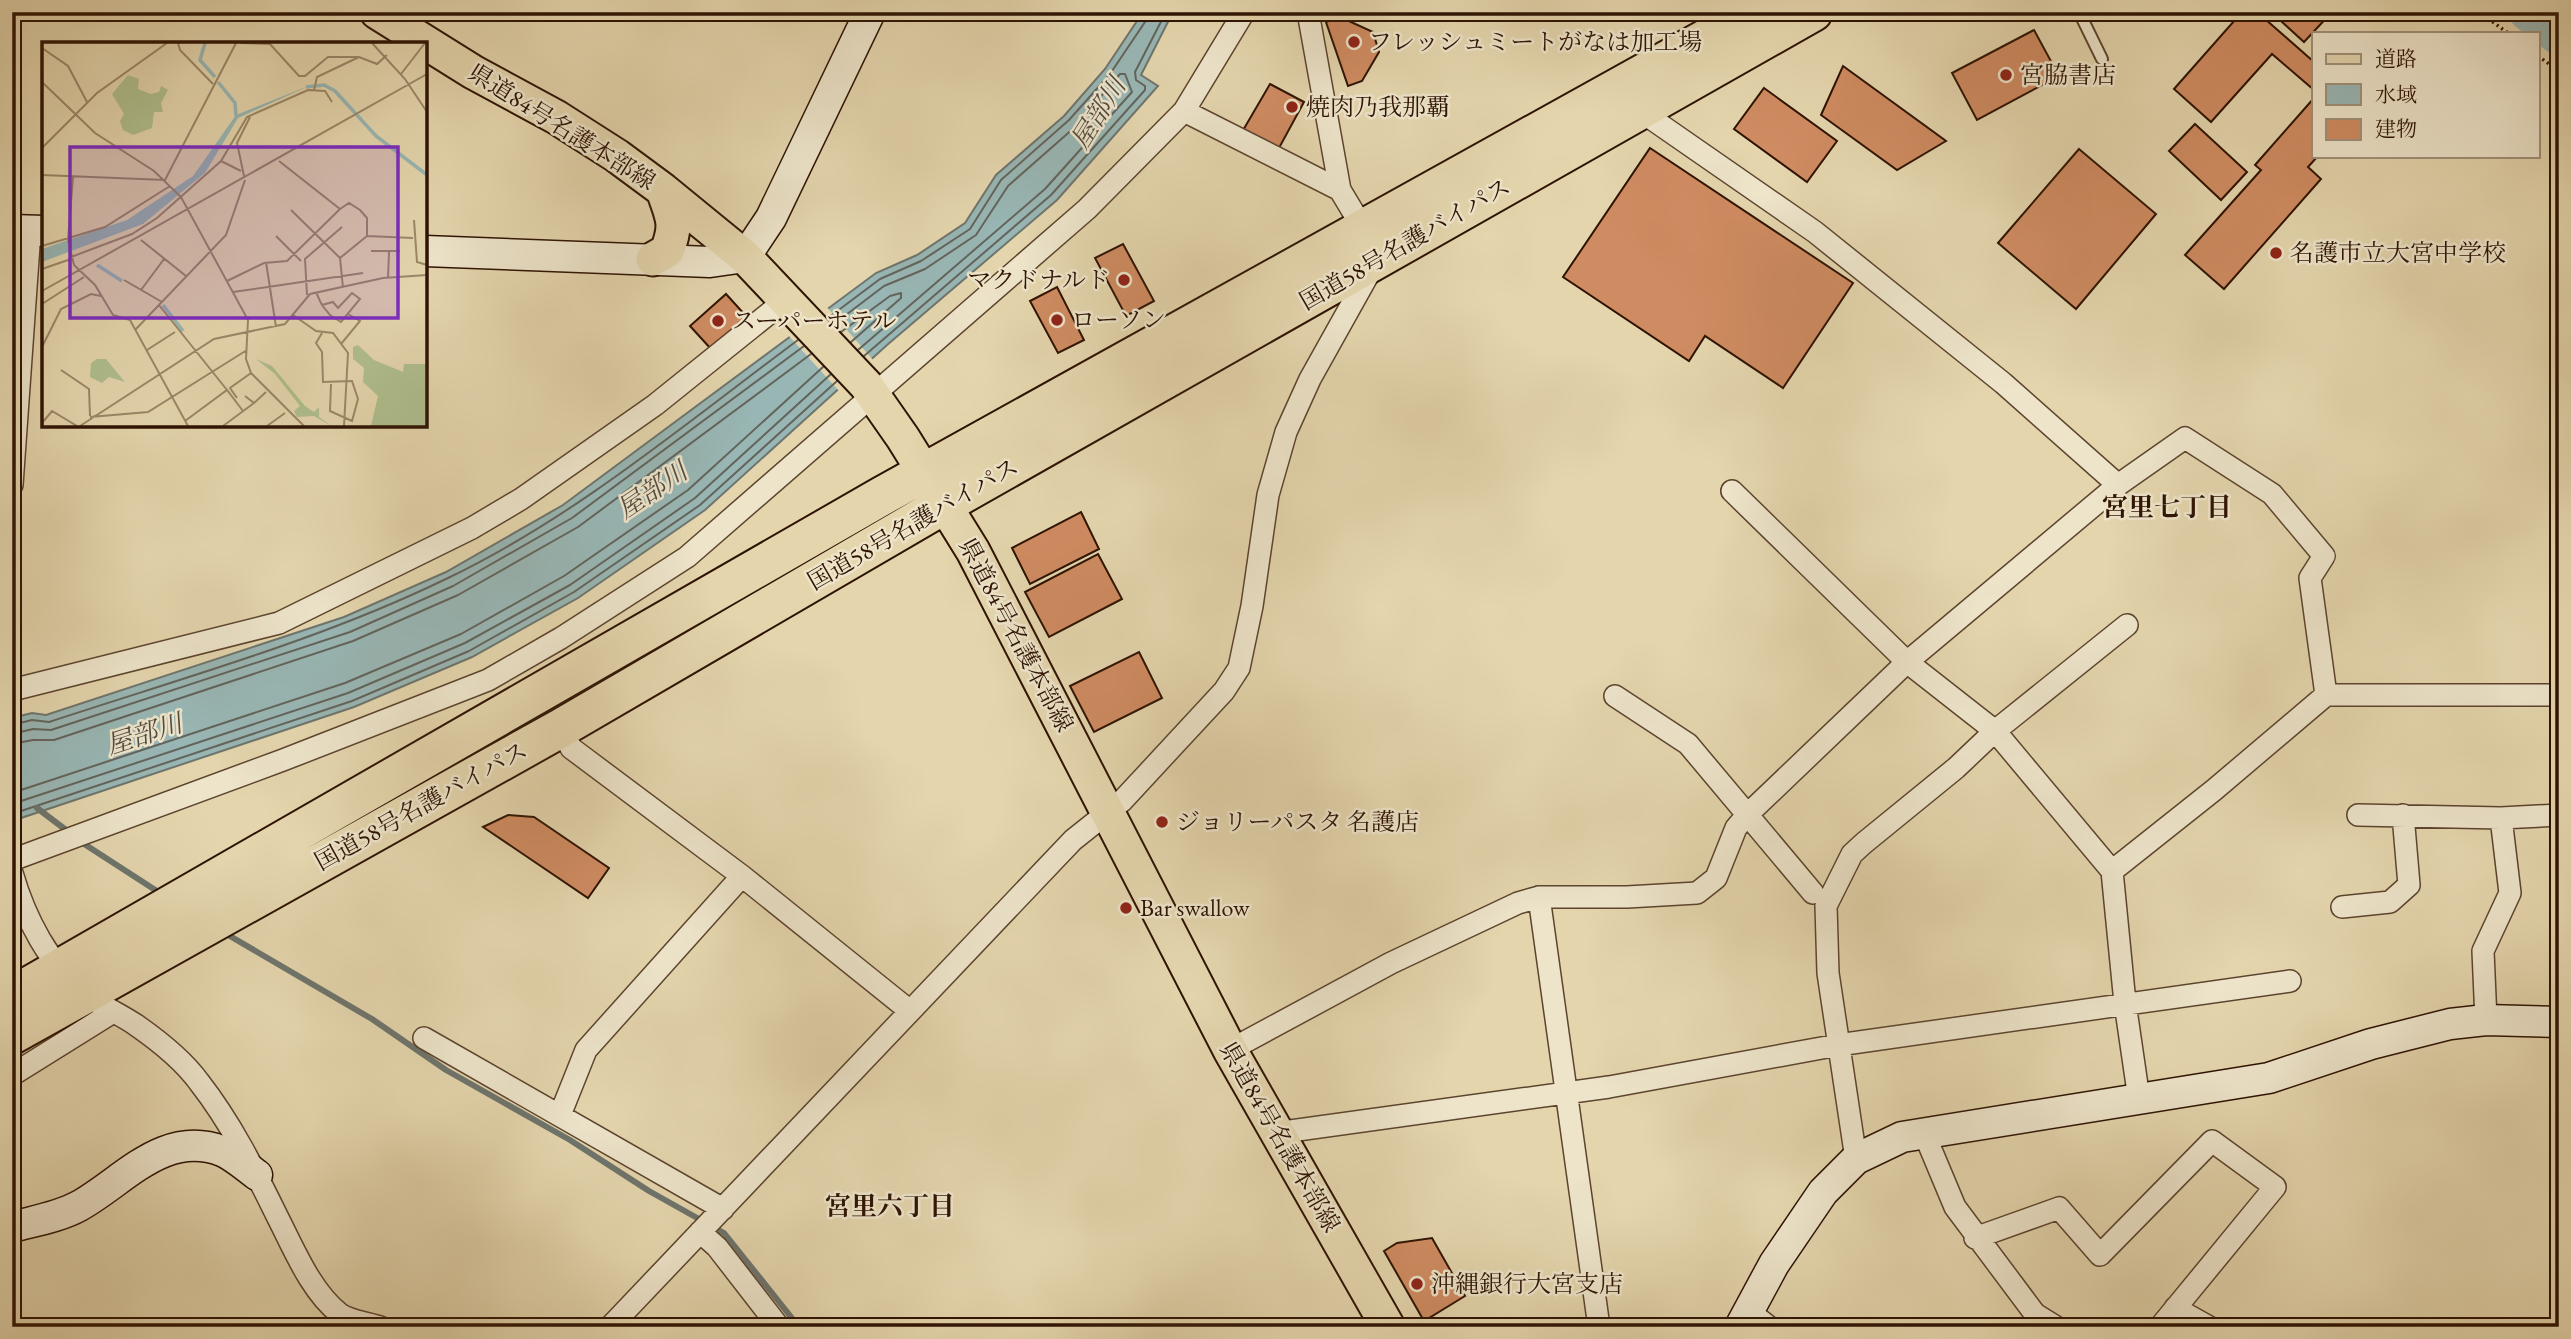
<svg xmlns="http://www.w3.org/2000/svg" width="2571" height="1339" viewBox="0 0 2571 1339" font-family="'EB Garamond','Noto Serif JP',serif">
  <rect width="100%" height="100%" fill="#e4d5ad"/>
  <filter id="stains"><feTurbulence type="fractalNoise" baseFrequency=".00286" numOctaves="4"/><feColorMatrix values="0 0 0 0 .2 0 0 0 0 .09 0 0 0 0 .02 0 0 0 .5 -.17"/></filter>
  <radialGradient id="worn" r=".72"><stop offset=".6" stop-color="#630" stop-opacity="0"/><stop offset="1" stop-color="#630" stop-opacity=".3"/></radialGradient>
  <path fill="#98b6b4" stroke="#6e756d" stroke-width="2" d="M 1143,12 L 1173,12 L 1141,75 L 1158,86 L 1057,200 L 887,345 L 705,510 L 578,598 L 472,657 L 354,707 L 12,821 L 12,718 L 32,713 L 46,715 L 344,617 L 446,572 L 563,505 L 876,273 L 917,255 L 965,223 L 996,175 L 1064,116 L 1105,69 Z"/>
  <path fill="#e4d5ad" d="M 826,306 L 874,361 L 840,392 L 787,334 Z"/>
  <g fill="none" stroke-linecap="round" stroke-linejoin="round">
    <path stroke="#63645c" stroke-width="2" d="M 828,318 L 880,279 L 921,261 L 970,229 L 1001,180 L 1069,120 L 1110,74 L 1147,19 L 1148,12
      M 834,324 L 884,286 L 925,269 L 976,235 L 1008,186 L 1075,127 L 1120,74 L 1125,74 L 1132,92 L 1045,189 L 858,350
      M 841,332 L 890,296 L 901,293 L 901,298 L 851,342
      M 864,356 L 1051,195 L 1145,90 L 1145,86 L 1136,80 L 1135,72 L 1166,12
      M 12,725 L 32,720 L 49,722 C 182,678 321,640 448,578 C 575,517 685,424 798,340
      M 12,734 L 33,729 L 51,730 L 350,632 L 453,586 L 572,518 L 804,346
      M 12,744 L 33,740 L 54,740 L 353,641 L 458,595 L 578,527 L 811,354
      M 12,793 L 345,683 L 461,634 L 564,576 L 688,490 L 823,367
      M 12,804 L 348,693 L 465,643 L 570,585 L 695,498 L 831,374
      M 12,814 L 352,701 L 469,651 L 574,592 L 700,505 L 837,381"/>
    <path stroke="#6e756d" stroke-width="6" d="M 37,808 L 70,833
      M 78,840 L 163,895
      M 223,932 L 372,1019 L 446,1070 L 570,1140 L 649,1191 L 724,1233 L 799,1327"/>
    <path stroke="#98b6b4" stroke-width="37" d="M 2527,12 L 2559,37"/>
  </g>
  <path fill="#cf8b61" stroke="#2e1303" stroke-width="2" d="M 2242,12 L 2257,12 L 2314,62 L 2314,90 L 2272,54 L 2211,122 L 2174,89 Z
    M 2271,12 L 2332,12 L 2304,42 Z
    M 1340,17 L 1373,32 L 1379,52 L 1362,81 L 1348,86 L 1326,22 Z
    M 2034,30 L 2059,76 L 1977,120 L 1952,73 Z
    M 1843,66 L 1946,141 L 1897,170 L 1821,115 Z
    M 1270,84 L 1304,102 L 1279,148 L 1242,132 Z
    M 1764,88 L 1837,141 L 1807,182 L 1734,129 Z
    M 2314,98 L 2314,156 L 2318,156 L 2308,167 L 2321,179 L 2224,289 L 2185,255 L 2261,170 L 2255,165 Z
    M 2195,124 L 2247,172 L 2221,200 L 2169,151 Z
    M 1650,148 L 1853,283 L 1783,388 L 1705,336 L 1689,361 L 1563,277 Z
    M 2079,149 L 2156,214 L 2076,309 L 1998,243 Z
    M 1123,244 L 1154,301 L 1126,316 L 1095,258 Z
    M 1057,287 L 1084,340 L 1058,353 L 1030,301 Z
    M 726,294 L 746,316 L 711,349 L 690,326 Z
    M 1081,512 L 1099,549 L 1030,584 L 1012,548 Z
    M 1098,554 L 1122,599 L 1049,637 L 1025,592 Z
    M 1139,652 L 1162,698 L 1094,732 L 1070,686 Z
    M 508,815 L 534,817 L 609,868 L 588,898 L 483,827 Z
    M 1432,1238 L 1465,1296 L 1424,1321 L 1384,1251 L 1397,1243 Z"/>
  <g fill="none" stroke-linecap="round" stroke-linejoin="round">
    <defs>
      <path id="lane" d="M 2079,12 L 2102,59"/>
      <path id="street" d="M 1308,12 L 1340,190 L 1364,230
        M 1639,110 L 1815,232 L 2003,383 L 2118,485 L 2185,438 L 2272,494 L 2324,556 L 2310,578 L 2326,695
        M 1184,111 L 1340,190
        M 12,485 L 30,231
        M 1732,491 L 1907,662 L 1995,731 L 2112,871 L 2125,1003 L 2139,1099
        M 12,690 L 279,623 L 472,528 L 521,499 L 655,405 L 787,299
        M 1615,696 L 1688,744 L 1813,893
        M 561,728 L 571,748 L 742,876 L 910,1011
        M 2358,815 L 2501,818 L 2559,815
        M 12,860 L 283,760 L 488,680 L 561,638 L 687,557 L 1087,209 L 1184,111 L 1244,12
        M 2112,871 L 2214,790 L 2326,695 L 2559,695
        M 12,873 C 25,918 49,965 86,994 C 102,1007 120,1014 136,1025 C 159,1041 183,1060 199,1082 C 231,1123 254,1169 277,1216 C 293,1247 311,1292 340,1314 C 350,1321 368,1323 380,1327
        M 1539,897 L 1599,1327
        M 2342,907 L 2390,902 L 2409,885 L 2403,815
        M 2486,1020 L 2483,951 L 2510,893 L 2501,818
        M 424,1038 L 723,1209
        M 1230,1050 L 1391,963 L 1518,903 L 1539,897 L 1627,897 L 1697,893 L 1716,878 L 1736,828 L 1747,815 L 1907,662 L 2118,485
        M 12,1075 L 113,1012
        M 560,1115 L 586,1050 L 742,876
        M 1276,1133 L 1609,1087 L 1838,1045 L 2290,981
        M 1924,1133 L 1955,1207 L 2035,1314 L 2056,1327
        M 1856,1159 L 1828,973 L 1826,906 L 1852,854 L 1864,843 L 1956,768 L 1995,731 L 2127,625
        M 700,1232 L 717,1247 L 779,1327
        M 1975,1238 L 2059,1208 L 2100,1255 L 2212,1141 L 2275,1187 L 2160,1327
        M 2175,1308 L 2209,1327
        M 1750,1312 L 1769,1327
        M 610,1327 L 1073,840 L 1122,801 L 1224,691 L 1239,668 L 1252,606 L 1268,495 L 1286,432 L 1310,379 L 1372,268"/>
      <path id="secondary" d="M 12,230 L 44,231
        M 425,251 L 710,262 L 745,257 L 771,218 L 870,12
        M 12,1227 C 34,1221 59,1217 79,1206 C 124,1181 164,1129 222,1151 C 234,1156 246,1167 257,1175
        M 1740,1327 L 1774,1264 L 1823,1192 L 1856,1159 L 1902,1137 L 2269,1078 L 2371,1044 L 2450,1024 L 2486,1020 L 2559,1022"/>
      <path id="primary" d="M 377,12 L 473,72 L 556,117 L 617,156 L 663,190 L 745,257 L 866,385 L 903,438 L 973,551 L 1230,1050 L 1388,1327
        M 653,259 L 667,251 C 678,223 672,217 663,190"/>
      <path id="highway" d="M 12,996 L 882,496 L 1754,12
        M 12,1035 L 561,728 L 945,504 L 1813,12"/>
    </defs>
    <use href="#lane" stroke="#5c442e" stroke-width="14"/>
    <use href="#street" stroke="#5c442e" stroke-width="24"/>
    <use href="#secondary" stroke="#2e1303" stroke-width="33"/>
    <use href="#primary" stroke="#2e1303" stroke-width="37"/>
    <use href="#highway" stroke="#2e1303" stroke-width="42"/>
    <path stroke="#2e1303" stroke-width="3.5" stroke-dasharray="2 3.5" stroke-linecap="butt" d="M 2479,12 L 2508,33
      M 2538,56 L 2559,71"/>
    <use href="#lane" stroke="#ede4ca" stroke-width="10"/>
    <use href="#street" stroke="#ede4ca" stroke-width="21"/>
    <use href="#secondary" stroke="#ede4ca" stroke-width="30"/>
    <use href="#primary" stroke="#e4d5ad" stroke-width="33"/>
    <use href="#highway" stroke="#e4d5ad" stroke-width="38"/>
  </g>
  <g fill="#8f2418" stroke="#ede4ca" stroke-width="2.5">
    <circle cx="1354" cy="42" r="7"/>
    <circle cx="2006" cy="75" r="7"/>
    <circle cx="1292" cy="107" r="7"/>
    <circle cx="2276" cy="253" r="7"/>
    <circle cx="1124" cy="280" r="7"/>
    <circle cx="1057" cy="320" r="7"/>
    <circle cx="718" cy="321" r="7"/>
    <circle cx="1162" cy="822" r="7"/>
    <circle cx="1126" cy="908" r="7"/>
    <circle cx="1417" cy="1284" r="7"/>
  </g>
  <g text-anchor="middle" stroke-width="5" stroke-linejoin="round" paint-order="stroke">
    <g font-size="24" fill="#2e1303" stroke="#ede4ca" text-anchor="start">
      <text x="1368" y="50">フレッシュミートがなは加工場</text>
      <text x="2020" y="83">宮脇書店</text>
      <text x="1306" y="115">焼肉乃我那覇</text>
      <text x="2290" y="261">名護市立大宮中学校</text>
      <text x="1110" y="288" text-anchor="end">マクドナルド</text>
      <text x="1071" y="328">ローソン</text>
      <text x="732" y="329">スーパーホテル</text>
      <text x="1176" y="830">ジョリーパスタ 名護店</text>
      <text x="1140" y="916">Bar swallow</text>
      <text x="1431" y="1292">沖縄銀行大宮支店</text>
    </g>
    <g font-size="24" fill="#2e1303" stroke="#ede4ca">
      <text transform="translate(562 127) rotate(32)" y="8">県道84号名護本部線</text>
      <text transform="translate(1405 244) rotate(-30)" y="8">国道58号名護バイパス</text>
      <text transform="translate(913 524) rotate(-30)" y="8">国道58号名護バイパス</text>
      <text transform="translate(1016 635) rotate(62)" y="8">県道84号名護本部線</text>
      <text transform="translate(421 806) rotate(-29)" y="8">国道58号名護バイパス</text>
      <text transform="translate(1280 1137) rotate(60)" y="8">県道84号名護本部線</text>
    </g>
    <g font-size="26" font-style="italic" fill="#534c41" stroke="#ede4ca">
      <text transform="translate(1098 113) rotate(-58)" y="9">屋部川</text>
      <text transform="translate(652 490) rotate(-34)" y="9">屋部川</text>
      <text transform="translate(144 734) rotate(-18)" y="9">屋部川</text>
    </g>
    <g font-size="26" font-weight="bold" fill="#2e1303" stroke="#ede4ca">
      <text x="2167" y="516">宮里七丁目</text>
      <text x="890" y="1215">宮里六丁目</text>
    </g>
  </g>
  <g transform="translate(42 42)">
    <rect width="385" height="385" fill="#e4d5ad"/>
    <path d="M 86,33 L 97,37 L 96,47 L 109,52 L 117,50 L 119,44 L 126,48 L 119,61 L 121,70 L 112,70 L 110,86 L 91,93 L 81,88 L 78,79 L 82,72 L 70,52 ZM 316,303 L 332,318 L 361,330 L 362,322 L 385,322 L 385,384 L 329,384 L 336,354 L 321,340 L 322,326 L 311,317 L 311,305 ZM 55,317 L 64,317 L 83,340 L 67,335 L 60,341 L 48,335 L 49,321 ZM 214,317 L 230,324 L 263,364 L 272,370 L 277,365 L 277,375 L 289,384 L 272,374 L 255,375 L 252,369 L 258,364 L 233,332 Z" fill="#afbe8e"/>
    <path d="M 269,43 L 196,76 L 163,131 L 101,182 L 0,220 L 0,207 L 85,178 L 151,134 L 194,73 Z" fill="#98b6b4"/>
    <path fill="none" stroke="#98b6b4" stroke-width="3.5" d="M 163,1 L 158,18 L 173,35M 176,40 L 193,61 L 194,74M 264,45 L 282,43 L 293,49 L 334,94 L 385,133M 55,223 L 80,239M 121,263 L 141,289"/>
    <path fill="none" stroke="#9b8769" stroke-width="2" d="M 136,1 L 138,8 L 171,42M 198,1 L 228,2 L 257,34 L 263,34 L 286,15 L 317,15 L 335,22 L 345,13M 330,1 L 363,37 L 385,70M 0,6 L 26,24 L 45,60M 359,32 L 383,1M 0,40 L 53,91 L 112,129 L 139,155 L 206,278 L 204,317 L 209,331 L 262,384M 272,48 L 275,35 L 317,15M 0,106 L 55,51 L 125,1M 179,119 L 199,129M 237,119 L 298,167 L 307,161 L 318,168 L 325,176 L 325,194M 0,133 L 123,138 L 194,1M 202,134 L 195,101 L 208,75M 31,135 L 26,198 L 32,223 L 53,243 L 71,273 L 88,278 L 146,384M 249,168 L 298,216 L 301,246M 372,178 L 375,220 L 385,223M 234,194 L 259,219M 99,198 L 144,234M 0,204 L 63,185 L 128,144M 329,209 L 358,209M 29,215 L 90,192 L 115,176 L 179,119 L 205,75 L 266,48 L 283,49 L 290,60M 298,216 L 325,194 L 371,196M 224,220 L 234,285M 0,227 L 29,217M 346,236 L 347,210M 82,238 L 120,260M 185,239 L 222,221 L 245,219 L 298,167M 99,248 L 122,217M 0,249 L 385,32M 191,250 L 321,231M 274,250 L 278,259 L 280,263 L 288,273 L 299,280 L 318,257 L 310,251 L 296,266 L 291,260 L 280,263M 265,253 L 263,217 L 300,185M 0,262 L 42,235M 117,263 L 185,348M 251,273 L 274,289 L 291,291 L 306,311 L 302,384M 93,288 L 184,193 L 203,138M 280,291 L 274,301 L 280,310 L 281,340 L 310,339 L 316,357 L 310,379 L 288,369 L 289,342M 299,302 L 318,279 L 306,272M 0,305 L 19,267 L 49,252 L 59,254M 105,308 L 133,290M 19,328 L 47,347 L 48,374M 203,354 L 212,361 L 224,350M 195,356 L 188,346 L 209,331M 48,375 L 106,370 L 205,308M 143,379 L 185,348 L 201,369M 0,381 L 10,369 L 35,384M 38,384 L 172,297 L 243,282 L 268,252 L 341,236 L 385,233M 181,384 L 212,361M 225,384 L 243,371"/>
    <path fill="#7b2cbf" fill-opacity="0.15" stroke="#7b2cbf" stroke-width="3.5" d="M 28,105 L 356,105 L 356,276 L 28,276 Z"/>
    <rect width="385" height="385" fill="none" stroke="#2e1303" stroke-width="3.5"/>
  </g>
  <rect width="2571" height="1339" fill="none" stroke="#e4d5ad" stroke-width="42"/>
  <rect x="14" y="14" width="2543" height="1311" fill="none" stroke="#2e1303" stroke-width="3.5"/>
  <rect x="21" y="21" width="2529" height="1297" fill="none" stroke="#2e1303" stroke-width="2"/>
  <rect x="2312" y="32" width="228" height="126" fill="#ede4ca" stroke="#a1907a" stroke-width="2"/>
  <rect x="2326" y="54" width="35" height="10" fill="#e4d5ad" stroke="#a1907a" stroke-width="2"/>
  <text x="2375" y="66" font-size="21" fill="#2e1303">道路</text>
  <rect x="2326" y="84" width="35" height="21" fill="#98b6b4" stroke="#a1907a" stroke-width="2"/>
  <text x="2375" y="102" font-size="21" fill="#2e1303">水域</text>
  <rect x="2326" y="119" width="35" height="21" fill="#cf8b61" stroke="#a1907a" stroke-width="2"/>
  <text x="2375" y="136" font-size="21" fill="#2e1303">建物</text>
  <rect width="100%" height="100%" filter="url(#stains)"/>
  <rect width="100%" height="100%" fill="url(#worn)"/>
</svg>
